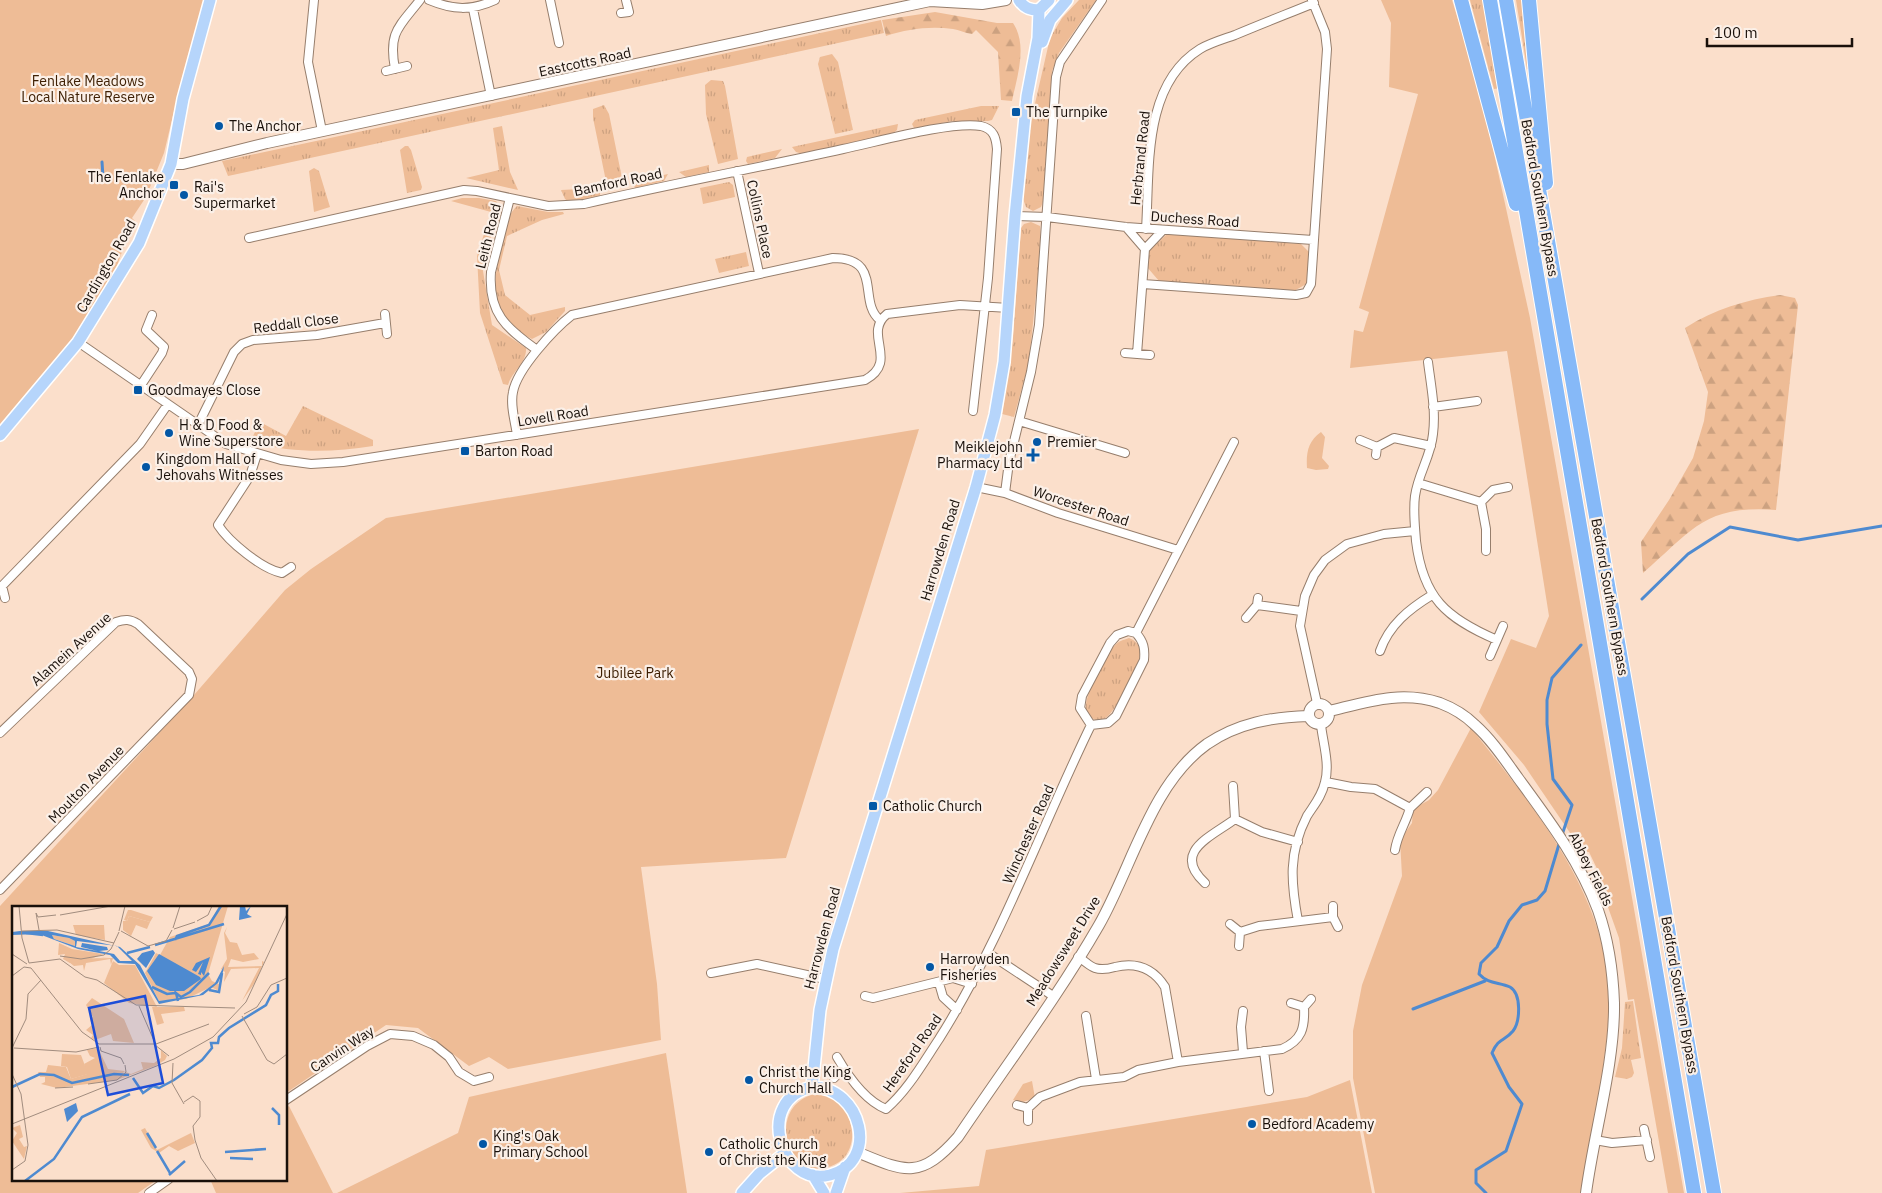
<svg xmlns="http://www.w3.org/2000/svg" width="1882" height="1193" viewBox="0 0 1882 1193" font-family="'IBM Plex Sans',sans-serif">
  <defs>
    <pattern id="grass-tufts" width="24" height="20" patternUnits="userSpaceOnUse" patternTransform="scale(1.25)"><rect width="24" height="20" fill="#eebc96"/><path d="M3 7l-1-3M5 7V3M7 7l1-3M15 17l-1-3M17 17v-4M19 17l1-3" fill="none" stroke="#cca180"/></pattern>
    <pattern id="forest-firs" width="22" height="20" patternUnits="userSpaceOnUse" patternTransform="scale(1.25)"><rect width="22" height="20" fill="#eebc96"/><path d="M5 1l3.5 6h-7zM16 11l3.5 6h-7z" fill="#cca180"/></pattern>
  </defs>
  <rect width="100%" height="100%" fill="#fbdfcb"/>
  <path fill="url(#grass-tufts)" d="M 1079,0 L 1096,0 L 1059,53 L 1052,71 L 1044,199 L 1041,207 L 1033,211 L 1026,207 L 1023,199 L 1028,134 L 1050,38 L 1062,18 Z
    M 1470,0 L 1484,0 L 1500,88 L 1494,89 Z
    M 1516,0 L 1525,0 L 1531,68 L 1527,69 Z
    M 881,20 L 884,33 L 228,176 L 222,161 Z
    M 832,54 L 838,62 L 853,130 L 835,134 L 818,64 L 820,57 Z
    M 711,80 L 723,81 L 725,86 L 738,159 L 718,164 L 706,114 L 705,85 Z
    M 604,105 L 609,114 L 623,183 L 622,185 L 609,188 L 607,186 L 593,118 L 593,109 Z
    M 981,106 L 999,106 L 992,120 L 988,121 L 953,121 L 914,128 L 912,124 L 915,120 Z
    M 898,124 L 897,130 L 891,135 L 803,154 L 796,152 L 792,147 Z
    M 502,126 L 510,172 L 518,190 L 466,178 L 499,170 L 493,128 Z
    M 405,146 L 408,146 L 411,150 L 422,187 L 421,190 L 407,193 L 400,150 Z
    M 782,149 L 775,158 L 748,164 L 746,161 L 747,157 Z
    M 709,165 L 709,172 L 686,177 L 679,172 Z
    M 314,168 L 319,171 L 330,207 L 314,212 L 309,171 Z
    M 668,174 L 664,181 L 635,188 L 633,182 Z
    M 729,182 L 733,185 L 735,197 L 703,204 L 700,188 Z
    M 600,188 L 600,197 L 569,202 L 565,199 L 561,190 Z
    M 462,198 L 479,198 L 496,201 L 502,209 L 501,217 L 493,228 L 483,271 L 492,325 L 526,348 C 527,363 512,371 508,385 L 503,384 L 480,313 L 477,256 L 491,212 L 451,201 Z
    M 517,206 L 548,212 L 563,212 L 564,214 L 542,220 L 507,236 L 499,270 L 505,295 L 530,315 L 565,307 L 565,311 L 546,332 L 532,339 C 488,318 492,283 502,242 C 505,229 507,215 517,206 Z
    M 1031,222 L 1040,226 L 1041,245 L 1029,362 L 1014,417 L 1002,414 L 1013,338 L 1021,228 L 1024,224 Z
    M 1167,234 L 1301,244 L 1310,253 L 1308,283 L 1294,291 L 1159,281 L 1147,267 L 1148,252 Z
    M 746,252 L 749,266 L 719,273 L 715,259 Z
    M 303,406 L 373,440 L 373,446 C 330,453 292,453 250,442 L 260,422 L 286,436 Z
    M 1129,638 C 1135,640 1140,645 1140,652 C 1141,664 1118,706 1109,715 C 1106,718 1103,719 1099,721 C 1072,714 1094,684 1101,669 C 1105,661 1109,651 1115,645 C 1119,641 1123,640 1129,638 Z
    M 1633,1001 L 1641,1058 L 1631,1060 L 1634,1073 L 1632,1077 L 1627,1079 L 1615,1077 L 1622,1048 L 1625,1002 Z
    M 814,1094 C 856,1092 869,1161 824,1168 C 786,1175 767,1107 814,1094 Z"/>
  <path fill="url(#forest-firs)" d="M 935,12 L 997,23 L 1013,23 C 1028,45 1017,77 1012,101 L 1001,100 L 998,52 L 976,30 L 972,34 C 965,33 959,30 953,29 C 929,26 908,29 886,36 L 882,20 Z
    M 1780,295 L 1795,298 L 1798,305 L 1776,510 C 1704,505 1693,530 1643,573 L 1641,542 L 1669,500 L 1693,458 L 1704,421 L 1708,392 L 1685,328 C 1715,309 1745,300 1780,295 Z"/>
  <path fill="#eebc96" d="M 0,0 L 204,0 L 182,78 L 164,153 L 146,197 L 132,218 L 135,221 L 134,230 L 122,252 L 111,282 L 94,308 L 69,344 L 0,426 Z
    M 1381,0 L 1452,0 L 1481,94 L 1530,318 L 1684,1193 L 1668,1193 L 1634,999 L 1628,1000 L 1619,938 L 1599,882 L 1601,877 L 1589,852 L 1583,852 L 1524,765 L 1479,712 L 1511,639 L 1536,648 L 1549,616 L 1507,351 L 1350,368 L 1354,330 L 1363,332 L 1369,312 L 1359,308 L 1418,94 L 1389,87 L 1391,23 Z
    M 919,429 L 786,858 L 641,867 L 657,984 L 661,1040 L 508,1069 L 489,1057 L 469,1066 L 418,1028 L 386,1025 L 286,1093 L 286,907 L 14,907 L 14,1179 L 158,1179 L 138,1193 L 0,1193 L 0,906 L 194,695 L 285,590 L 311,569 L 386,518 Z
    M 1321,432 L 1325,437 L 1322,458 L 1329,466 L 1328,469 L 1316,470 L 1307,468 C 1306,453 1308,441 1321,432 Z
    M 1471,728 C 1528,800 1598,883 1608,978 C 1612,1015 1605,1051 1600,1088 C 1594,1123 1589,1158 1583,1193 L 1375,1193 L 1353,1078 L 1353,1031 L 1362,985 L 1402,876 L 1400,840 L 1412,823 L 1413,809 L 1429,800 L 1438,790 Z
    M 666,1053 L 687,1193 L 337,1193 L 458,1133 L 469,1097 Z
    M 1350,1080 L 1372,1193 L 900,1193 L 979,1186 L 986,1150 L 1307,1097 Z
    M 1032,1081 L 1035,1098 L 1023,1102 L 1013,1100 L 1023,1084 Z
    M 289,1106 L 333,1193 L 216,1193 L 210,1179 L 286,1179 L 286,1108 Z"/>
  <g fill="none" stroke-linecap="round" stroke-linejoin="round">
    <path stroke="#4e8ad0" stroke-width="3" d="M 102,162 L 103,177
      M 1642,599 L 1688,554 L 1730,527 L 1798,540 L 1882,526
      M 1562,835 L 1572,805 L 1553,779 L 1547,724 L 1547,700 L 1552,678 L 1581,645
      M 1413,1009 L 1485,981
      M 1486,1193 L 1476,1183 L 1476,1170 L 1506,1151 L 1522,1104 L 1509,1087 L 1492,1053 C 1499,1037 1504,1042 1513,1031 C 1520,1022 1522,994 1510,987 C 1499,982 1488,984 1479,974 L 1481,963 L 1497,947 L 1509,921 L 1522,905 L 1537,900 L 1545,891 L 1560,841"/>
    <defs>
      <path id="street" d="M 314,0 L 308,62 L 322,131
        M 429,0 C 453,10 471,11 495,0
        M 550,0 L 559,43
        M 473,9 L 491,96
        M 621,13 L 629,12 L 626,0
        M 395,69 C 388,32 399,27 420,0
        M 386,71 L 407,66
        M 737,171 L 759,273
        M 510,198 L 491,272 C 488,313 506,328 537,350
        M 1015,216 L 1047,217 L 1126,227 L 1313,240
        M 1126,227 L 1145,249
        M 1146,229 C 1150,169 1142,85 1200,49 C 1210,43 1224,39 1235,35 C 1261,24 1287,14 1314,3
        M 249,238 L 464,190 L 477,191 L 548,206 L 584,204 C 670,184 757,168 843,149 C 877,142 950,121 981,126 C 994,129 996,138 997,149 L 988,278 L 973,411
        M 1143,284 L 1296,295 L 1306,293 L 1311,284 L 1327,49 L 1325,32 L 1312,0
        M 385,314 L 387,334
        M 78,342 L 226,444 L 281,460 L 311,464 L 343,462 L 865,380 C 900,361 862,334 887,314 L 960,305 L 1009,308
        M 1125,353 L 1150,355
        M 1137,354 L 1145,249 L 1163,230
        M 1428,362 C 1431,386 1436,410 1433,434 C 1431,456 1418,474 1415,496 C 1413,511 1415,526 1416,541 C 1423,598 1446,618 1497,640
        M 141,385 L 162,353 L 164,347 L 146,330 L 152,315
        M 1433,407 L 1477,401
        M 1019,421 L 1125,453
        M 198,425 L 234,352 L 242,344 L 253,340 L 317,335 L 385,323
        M 517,435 C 515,421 510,405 513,392 C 517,369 554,329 572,315 L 833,258 C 884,258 857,302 880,320
        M 1360,440 L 1377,447
        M 257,454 L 250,476 L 218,525 C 229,542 262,569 282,573 L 291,567
        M 1376,455 L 1377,447 L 1394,438 L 1431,446
        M 1418,483 L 1481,502
        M 976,487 L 1005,493 L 1058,513 L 1178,550
        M 1005,493 L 1009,462 L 1031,372 L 1039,325 L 1056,77 L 1060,62 L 1102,0
        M 1481,502 L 1486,529 L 1486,551
        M 1481,502 L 1493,490 L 1508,487
        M 0,586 L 2,586 L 140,444 L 168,404
        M 2,586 L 5,598
        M 1257,605 L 1301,611
        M 1246,618 L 1257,605 L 1258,598
        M 1128,631 L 1136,633 C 1144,642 1145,649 1144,660 L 1116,716 L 1108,723 L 1091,725 L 1080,708 L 1082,696 L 1110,643 L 1117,635 Z
        M 1136,633 L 1234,442
        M 1380,651 C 1389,625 1409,609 1432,595
        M 1490,656 L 1503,626
        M 1317,703 L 1300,626 L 1305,596 L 1314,575 L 1325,560 L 1347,544 L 1384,534 L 1415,531
        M 0,733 L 116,622 C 125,619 130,619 138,624 L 189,672 L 192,679 L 189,695 L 0,890
        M 1326,782 L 1351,787 L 1375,789 L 1410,808 C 1406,823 1397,835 1395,850
        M 1233,786 L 1235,819 L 1262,832 L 1298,842
        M 1410,808 L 1427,792
        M 1205,883 C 1171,852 1211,837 1235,819
        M 1333,906 L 1333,917 L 1338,927
        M 1298,921 C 1291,883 1288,853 1307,816 C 1314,805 1322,796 1325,782 C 1330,764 1323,743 1321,725
        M 1230,924 L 1240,932 L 1239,946
        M 1240,932 L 1259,926 L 1333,917
        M 988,953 L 1053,996
        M 1078,957 C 1084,960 1089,966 1095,968 C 1101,970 1108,969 1115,967 C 1136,962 1153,968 1165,987 L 1178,1062
        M 711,973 L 757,964 L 825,979
        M 939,983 L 943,997 L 957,1010
        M 865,996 L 873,998 L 953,978 L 972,984
        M 1291,1003 L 1304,1007
        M 1086,1016 L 1096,1079
        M 1264,1051 L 1269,1091
        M 1243,1052 L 1241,1027 L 1243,1011
        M 837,1057 C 848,1076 866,1101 886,1109 C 908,1090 923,1063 939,1039 C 1001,941 1040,830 1091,725
        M 834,1078 L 843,1068
        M 286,1100 L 367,1046 L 390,1034 L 413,1036 L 434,1045 L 449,1057 L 459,1072 L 474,1081 L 489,1077
        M 1017,1105 L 1028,1108
        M 1028,1121 L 1028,1108 L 1040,1097 L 1080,1082 L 1124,1077 L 1138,1070 L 1178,1062 L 1282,1049 C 1302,1040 1305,1028 1304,1007 L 1311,999
        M 1644,1129 L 1650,1157
        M 1595,1140 L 1612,1143 L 1647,1140
        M 149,1193 L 169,1179"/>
      <path id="secondary" d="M 171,164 L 183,164 L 267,143 L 930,1 L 982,4 L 1006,0
        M1309 714a10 10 0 1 1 20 0a10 10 0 1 1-20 0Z
        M 1329,711 C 1367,702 1401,690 1440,703 C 1453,708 1466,716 1475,725 C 1492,740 1505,760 1518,778 C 1548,819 1580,861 1598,910 C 1608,939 1613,972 1614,1003 C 1615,1062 1594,1133 1586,1193
        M 857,1152 C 905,1172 920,1180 958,1137 C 1005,1067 1057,998 1099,925 C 1132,867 1151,784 1207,744 C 1238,723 1272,717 1308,716"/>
      <path id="primary" d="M 1019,0 C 1024,8 1030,10 1039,10 L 1049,0
        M 1042,42 L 1050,20 L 1067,0
        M 0,435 L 78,342 L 139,243 L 171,164 L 183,99 L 210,0
        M 812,1087 L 820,1010 L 833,949 L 976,487 L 995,415 L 1004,362 L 1015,216 L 1027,96 L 1038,38 L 1039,10
        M 812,1087 C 862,1087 880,1162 830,1175 C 780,1188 754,1099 812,1087 Z
        M 813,1175 L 824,1193
        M 742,1193 L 759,1174 L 785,1153
        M 836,1193 L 845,1167"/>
      <path id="highway" d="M 1461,0 L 1516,204
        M 1490,0 L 1694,1193
        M 1506,0 L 1714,1193
        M 1529,0 L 1546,183"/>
    </defs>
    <use href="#street" stroke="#967e6c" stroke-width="10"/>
    <use href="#secondary" stroke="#967e6c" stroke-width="12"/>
    <use href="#primary" stroke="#fff" stroke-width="14"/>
    <use href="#highway" stroke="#fff" stroke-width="16"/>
    <use href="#street" stroke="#fff" stroke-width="8"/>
    <use href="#secondary" stroke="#fff" stroke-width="10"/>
    <use href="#primary" stroke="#b6d5fb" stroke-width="11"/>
    <use href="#highway" stroke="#86b9f8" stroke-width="14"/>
  </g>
  <g fill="#0357a5" stroke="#fbf0e8" stroke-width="2">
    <rect x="1011" y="107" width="10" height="10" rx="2.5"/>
    <circle cx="219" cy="126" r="5"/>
    <rect x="169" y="180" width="10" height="10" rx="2.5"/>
    <circle cx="184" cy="195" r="5"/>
    <rect x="133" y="385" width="10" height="10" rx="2.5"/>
    <circle cx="169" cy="433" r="5"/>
    <circle cx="1037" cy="442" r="5"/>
    <rect x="460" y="446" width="10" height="10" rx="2.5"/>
    <path d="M1030.5 447.5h5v5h5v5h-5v5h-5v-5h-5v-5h5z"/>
    <circle cx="146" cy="467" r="5"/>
    <rect x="868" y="801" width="10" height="10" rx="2.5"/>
    <circle cx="930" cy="967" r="5"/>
    <circle cx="749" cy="1080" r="5"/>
    <circle cx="1252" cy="1124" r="5"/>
    <circle cx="483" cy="1144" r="5"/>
    <circle cx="709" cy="1152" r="5"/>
  </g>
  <g text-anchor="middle" stroke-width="4.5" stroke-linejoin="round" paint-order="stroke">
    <g font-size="14" fill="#19100a" stroke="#fbf0e8">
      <text transform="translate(585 62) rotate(-12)" y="5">Eastcotts Road</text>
      <text transform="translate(1140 158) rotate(-84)" y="5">Herbrand Road</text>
      <text transform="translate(618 182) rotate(-12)" y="5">Bamford Road</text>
      <text transform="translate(1540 198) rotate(80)" y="5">Bedford Southern Bypass</text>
      <text transform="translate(760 219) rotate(78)" y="5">Collins Place</text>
      <text transform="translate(1195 219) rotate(4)" y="5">Duchess Road</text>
      <text transform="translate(488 236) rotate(-76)" y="5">Leith Road</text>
      <text transform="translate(106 266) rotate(-60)" y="5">Cardington Road</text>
      <text transform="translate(296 323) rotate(-7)" y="5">Reddall Close</text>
      <text transform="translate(553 416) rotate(-9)" y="5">Lovell Road</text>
      <text transform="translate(1081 506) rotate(18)" y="5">Worcester Road</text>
      <text transform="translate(940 550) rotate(-73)" y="5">Harrowden Road</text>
      <text transform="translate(1610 597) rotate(80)" y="5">Bedford Southern Bypass</text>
      <text transform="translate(71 649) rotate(-42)" y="5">Alamein Avenue</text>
      <text transform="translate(86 784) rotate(-46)" y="5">Moulton Avenue</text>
      <text transform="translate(1028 834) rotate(-66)" y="5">Winchester Road</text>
      <text transform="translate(1591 869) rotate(63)" y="5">Abbey Fields</text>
      <text transform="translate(822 938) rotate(-75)" y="5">Harrowden Road</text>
      <text transform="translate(1063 951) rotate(-58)" y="5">Meadowsweet Drive</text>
      <text transform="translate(1680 995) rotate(80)" y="5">Bedford Southern Bypass</text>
      <text transform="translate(342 1049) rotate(-33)" y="5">Canvin Way</text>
      <text transform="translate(912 1053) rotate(-55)" y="5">Hereford Road</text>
    </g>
    <g font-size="14" fill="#3f2004" stroke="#fbf0e8">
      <text x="88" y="86">Fenlake Meadows<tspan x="88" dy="16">Local Nature Reserve</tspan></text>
      <text x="635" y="678">Jubilee Park</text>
    </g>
    <g font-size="14" fill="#19100a" stroke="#fbf0e8" text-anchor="start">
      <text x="1026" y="117">The Turnpike</text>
      <text x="229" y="131">The Anchor</text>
      <text x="164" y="182" text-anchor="end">The Fenlake<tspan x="164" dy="16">Anchor</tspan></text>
      <text x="194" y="192">Rai's<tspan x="194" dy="16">Supermarket</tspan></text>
      <text x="148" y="395">Goodmayes Close</text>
      <text x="179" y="430">H &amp; D Food &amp;<tspan x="179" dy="16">Wine Superstore</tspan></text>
      <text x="1047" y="447">Premier</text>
      <text x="1023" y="452" text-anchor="end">Meiklejohn<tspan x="1023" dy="16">Pharmacy Ltd</tspan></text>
      <text x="475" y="456">Barton Road</text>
      <text x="156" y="464">Kingdom Hall of<tspan x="156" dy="16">Jehovahs Witnesses</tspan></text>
      <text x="883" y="811">Catholic Church</text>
      <text x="940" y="964">Harrowden<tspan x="940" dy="16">Fisheries</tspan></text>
      <text x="759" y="1077">Christ the King<tspan x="759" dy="16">Church Hall</tspan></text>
      <text x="1262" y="1129">Bedford Academy</text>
      <text x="493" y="1141">King's Oak<tspan x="493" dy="16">Primary School</tspan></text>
      <text x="719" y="1149">Catholic Church<tspan x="719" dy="16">of Christ the King</tspan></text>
    </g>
  </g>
  <g transform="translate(12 906)">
    <rect width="275" height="275" fill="#fbdfcb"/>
    <path d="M 40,29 L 57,32 L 63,35 L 63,40 L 42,33 ZM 47,37 L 60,43 L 91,48 L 79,53 L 98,51 L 58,57 L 51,53 L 53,48 L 46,49 ZM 140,101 L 172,101 L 173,105 L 149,108 L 152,117 L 145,119 ZM 8,219 L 11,231 L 7,233 L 12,241 L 15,240 L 12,253 L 0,235 L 5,227 L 0,222 Z" fill="#eebc96"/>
    <path d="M 215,21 L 213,27 L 218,36 L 225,37 L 230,49 L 242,47 L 247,53 L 231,56 L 219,53 L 216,61 L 250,60 L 250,55 L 252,56 L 244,75 L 230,95 L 247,62 L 219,63 L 212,76 L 213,66 L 209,63 L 215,53 L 212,27 ZM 55,50 L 60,56 L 61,53 L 101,52 L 99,59 L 98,53 L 74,57 L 72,65 L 71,59 L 62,60 L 53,53 Z" fill="#eebc96"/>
    <path d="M 207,0 L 216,0 L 196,68 L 200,75 L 209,79 L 207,85 L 199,81 L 174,93 L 147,95 L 133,67 L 144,47 L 148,49 L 158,31 L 197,18 ZM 117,10 L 138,16 L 135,23 L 124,19 L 119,30 L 111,24 L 111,15 L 115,15 ZM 61,19 L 92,19 L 93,34 L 64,29 ZM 101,55 L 107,59 L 123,59 L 145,101 L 117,97 L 92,77 ZM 80,92 L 112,113 L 122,137 L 101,135 L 99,128 L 83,134 L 79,132 L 81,129 L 74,124 L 80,119 L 78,113 L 81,111 L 74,99 ZM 86,142 L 96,163 L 113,165 L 105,174 L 45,182 L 29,178 L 33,176 L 33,171 L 28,171 L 26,166 L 34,166 L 36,159 L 54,161 L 59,173 L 75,168 L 72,158 L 83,152 L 78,150 L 75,144 ZM 149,144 L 155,150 L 153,154 L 143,160 L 105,174 L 114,166 L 119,168 L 131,163 L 129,156 L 142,157 L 149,152 ZM 133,222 L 145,244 L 179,227 L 183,237 L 166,245 L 157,240 L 147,247 L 139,242 L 129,224 Z" fill="#eebc96"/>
    <path d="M 116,4 L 119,4 L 141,11 L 138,16 L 117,10 L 115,15 L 112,14 ZM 50,148 L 69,149 L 76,168 L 59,173 L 55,161 L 49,160 Z" fill="#eebc96"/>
    <path d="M 228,0 L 233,0 L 234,5 L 239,0 L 235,8 L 240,11 L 227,14 ZM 36,25 L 108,41 L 128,59 L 147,95 L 187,89 L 203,77 L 212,60 L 211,66 L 206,77 L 191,89 L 147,98 L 123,58 L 106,57 L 98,49 L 66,43 L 27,28 L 0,29 L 0,26 L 8,25 ZM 40,29 L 57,32 L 63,35 L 63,40 L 42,33 ZM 65,35 L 105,40 L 120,55 L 108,55 L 102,48 L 87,45 L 96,44 L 95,41 L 70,37 L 69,41 L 86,45 L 64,41 ZM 141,44 L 143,47 L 134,62 L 125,53 L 130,47 ZM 147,48 L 188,71 L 189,73 L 172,85 L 158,85 L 144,79 L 135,65 ZM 198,51 L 192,70 L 189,66 L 189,69 L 186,68 L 191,56 L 184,66 L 180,64 L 184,57 ZM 64,197 L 66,205 L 55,216 L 52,203 Z" fill="#4e8ad0" fill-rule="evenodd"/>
    <path fill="none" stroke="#4e8ad0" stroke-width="2.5" d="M 14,27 L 31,29M 163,34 L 165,30 L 197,19 L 209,0M 143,39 L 212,18M 115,47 L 138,41M 140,81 L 155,88 L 163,87M 197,84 L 207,86 L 210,67M 166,95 L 164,87 L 169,91 L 178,86 L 197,67M 121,172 L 131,187 L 141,180 L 147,182 L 162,174 L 190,154 L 200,142 L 199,137 L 206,137 L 207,131 L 217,122 L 254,99 L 259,89 L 266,85 L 266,78M 0,181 L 28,168 L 42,169 L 60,177 L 102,168 L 117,169M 260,202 L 267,209 L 267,219M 135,227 L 144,242M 145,245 L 158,267M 213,246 L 254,243M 218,252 L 241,253M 157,269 L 173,255M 13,275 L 42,253 L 70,211 L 118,188"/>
    <path fill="none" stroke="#a18c7e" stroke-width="1" d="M 7,0 L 10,32 L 17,57M 48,9 L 99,0M 26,11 L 24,7 L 27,24M 26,11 L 44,9M 185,15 L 196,9 L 200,0M 161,22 L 168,0M 162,23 L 183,16M 10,25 L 45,24 L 102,37M 107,25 L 113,0M 109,25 L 136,40 L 154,35 L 160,24M 0,48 L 15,58M 48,50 L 69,53 L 92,49 L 99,43 L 107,26M 48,53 L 73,71 L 85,74M 17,57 L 48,53M 0,70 L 12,61 L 19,62 L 70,126 L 87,138 L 144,138M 85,74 L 124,99 L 223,102M 127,100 L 143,137M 232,108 L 245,101 L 259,79 L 275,72M 230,110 L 255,154 L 262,158 L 275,148M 144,138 L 197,118M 143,139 L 157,150M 88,141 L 89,145 L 109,152 L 112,158M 0,142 L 14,113 L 16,88 L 29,74M 2,142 L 64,146 L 87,141M 161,157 L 160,177 L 172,198M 0,168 L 9,188 L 16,239 L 13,255 L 0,264M 76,178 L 105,174 L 114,166 L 113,159M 43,182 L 61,181M 172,196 L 181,190 L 188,195 L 188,211 L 181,220 L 183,234 L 189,252 L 205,275M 0,218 L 162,153 L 201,131 L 234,96 L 275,8"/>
    <path fill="#1d4ed8" fill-opacity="0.15" stroke="#1d4ed8" stroke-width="2.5" d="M 133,90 L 151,177 L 96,189 L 77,102 Z"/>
    <rect width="275" height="275" fill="none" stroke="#19100a" stroke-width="2.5"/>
  </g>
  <path d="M1707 38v8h145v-8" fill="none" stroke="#19100a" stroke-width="2.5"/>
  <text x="1714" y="38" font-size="15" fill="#19100a" stroke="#fbf0e8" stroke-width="4" paint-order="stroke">100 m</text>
</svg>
